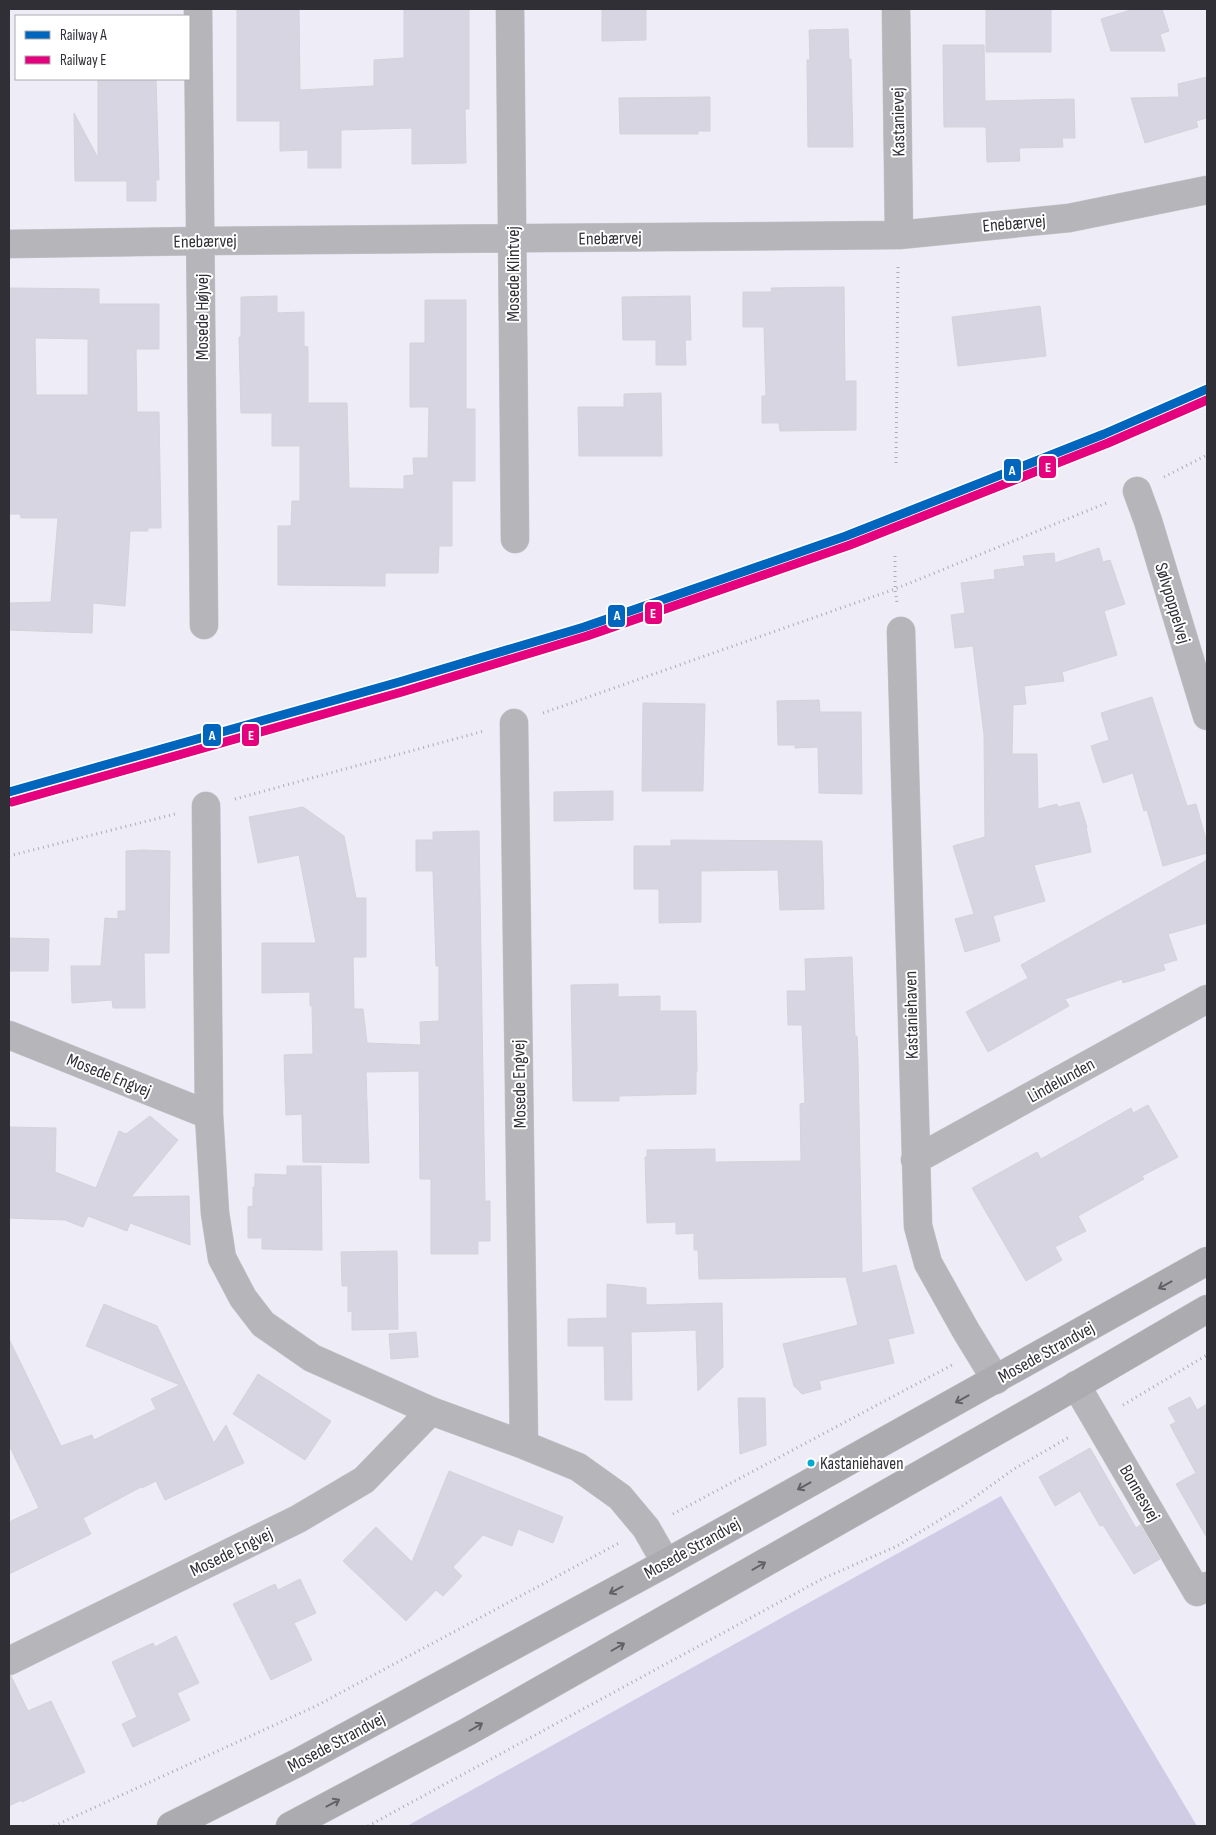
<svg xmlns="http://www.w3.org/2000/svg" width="1216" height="1835" viewBox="0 0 1216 1835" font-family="'Sofia Sans Condensed',sans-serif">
  <rect width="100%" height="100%" fill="#eeecf6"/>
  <path fill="#d1cce6" d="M 1001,1496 L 1197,1826 L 407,1826 Z"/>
  <path fill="#d7d5e1" stroke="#d4d3da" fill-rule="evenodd" d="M 237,9 L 299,9 L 300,90 L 374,86 L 374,60 L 404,58 L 404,9 L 469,9 L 469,109 L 465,109 L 466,163 L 412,164 L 412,128 L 341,130 L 341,168 L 308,168 L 308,150 L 280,151 L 280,121 L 237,121 Z
    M 602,9 L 646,9 L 646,40 L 602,41 Z
    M 986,9 L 1051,9 L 1051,52 L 986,52 Z
    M 1134,9 L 1162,9 L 1169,31 L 1160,34 L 1165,51 L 1111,51 L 1101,19 Z
    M 848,29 L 849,59 L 851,59 L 853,147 L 808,147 L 807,60 L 810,60 L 809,30 Z
    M 943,45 L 984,45 L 985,101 L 1074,99 L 1075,138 L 1062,138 L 1063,147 L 1019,148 L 1020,161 L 987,162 L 986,127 L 944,127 Z
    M 1207,77 L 1207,118 L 1196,121 L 1198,127 L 1145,143 L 1131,98 L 1179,97 L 1178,84 Z
    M 98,79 L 156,79 L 159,180 L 156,180 L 156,201 L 127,201 L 127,181 L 75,181 L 74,113 L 98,158 Z
    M 710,97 L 710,131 L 698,131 L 698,134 L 620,134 L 619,98 Z
    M 844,287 L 845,381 L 856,381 L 856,430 L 780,431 L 779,423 L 762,423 L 762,396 L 766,396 L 764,327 L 743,327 L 743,292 L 772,292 L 771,288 Z
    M 9,288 L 99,289 L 99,304 L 159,304 L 159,349 L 136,349 L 137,412 L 159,412 L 161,528 L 148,528 L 148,531 L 130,531 L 125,606 L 93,603 L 92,633 L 9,630 L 9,603 L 51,602 L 58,518 L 21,518 L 20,514 L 9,514 ZM 35,338 L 88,339 L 88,395 L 36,395 Z
    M 277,296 L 277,313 L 304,312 L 304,346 L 308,347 L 308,403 L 347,403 L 349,488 L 404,489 L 404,476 L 414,475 L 413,458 L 428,458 L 429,407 L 410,407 L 410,343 L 425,343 L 425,300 L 466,300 L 466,409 L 475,409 L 475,481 L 452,481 L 452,546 L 439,546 L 438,573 L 385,573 L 385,586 L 278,585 L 278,526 L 291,526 L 292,501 L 300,501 L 300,446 L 272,446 L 272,413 L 241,413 L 239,337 L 241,337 L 241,297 Z
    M 690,296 L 691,340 L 685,340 L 686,365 L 656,365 L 656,340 L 623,340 L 622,297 Z
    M 1040,306 L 1046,356 L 958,366 L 952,317 Z
    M 661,393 L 662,456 L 579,456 L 578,407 L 624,407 L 624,394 Z
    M 1099,548 L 1103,562 L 1110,560 L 1125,604 L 1104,611 L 1117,655 L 1062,672 L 1064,681 L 1024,686 L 1026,704 L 1013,705 L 1012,754 L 1037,754 L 1038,809 L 1057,804 L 1058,807 L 1079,802 L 1087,827 L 1086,827 L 1091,852 L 1034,865 L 1045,901 L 993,916 L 1000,941 L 965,952 L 955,919 L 974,914 L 953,846 L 985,837 L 984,734 L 973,646 L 955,648 L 951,615 L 965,613 L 961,583 L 995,579 L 994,570 L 1025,566 L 1023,556 L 1054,553 L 1055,563 Z
    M 1152,697 L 1187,806 L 1196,804 L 1207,843 L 1207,853 L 1163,866 L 1147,810 L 1144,811 L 1133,773 L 1103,783 L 1091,746 L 1109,740 L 1101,713 Z
    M 819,700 L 820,712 L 861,712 L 862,794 L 819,793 L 818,747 L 795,748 L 795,745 L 778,745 L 777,701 Z
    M 643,703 L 705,704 L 703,791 L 642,791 Z
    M 613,791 L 613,820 L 554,821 L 554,792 Z
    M 303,807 L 344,836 L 356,898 L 366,898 L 366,957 L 353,957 L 354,1009 L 363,1009 L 367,1043 L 421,1045 L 420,1022 L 439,1021 L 439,966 L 436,966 L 433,871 L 416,871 L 416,840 L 433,840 L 433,832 L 479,831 L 485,1201 L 490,1201 L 490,1241 L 478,1241 L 478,1254 L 431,1254 L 431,1179 L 420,1179 L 419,1071 L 366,1072 L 369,1163 L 303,1162 L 302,1114 L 286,1115 L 284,1055 L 313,1054 L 312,1006 L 310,1006 L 310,992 L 262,993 L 262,943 L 316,943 L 299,855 L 258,863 L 249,817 Z
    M 671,840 L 822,841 L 824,909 L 780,910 L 778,870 L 701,871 L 701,922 L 659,923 L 659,889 L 634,889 L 634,846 L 671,846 Z
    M 143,850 L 170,851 L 169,953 L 144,953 L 145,1008 L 113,1008 L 112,1000 L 72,1003 L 71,966 L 101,966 L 105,918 L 118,919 L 118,911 L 126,911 L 126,851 Z
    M 1207,860 L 1207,923 L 1168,934 L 1177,960 L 1163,964 L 1165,970 L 1123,983 L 1122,979 L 1065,999 L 1069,1006 L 988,1052 L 966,1012 L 1028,978 L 1021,965 Z
    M 9,938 L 49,939 L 48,971 L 9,971 Z
    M 852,957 L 855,1036 L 857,1036 L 858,1059 L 862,1273 L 896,1265 L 914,1333 L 888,1339 L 894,1363 L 819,1381 L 821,1389 L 802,1394 L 794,1386 L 783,1344 L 858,1325 L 846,1277 L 699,1279 L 698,1250 L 694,1250 L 694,1233 L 676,1234 L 676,1222 L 647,1223 L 645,1157 L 647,1157 L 647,1150 L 715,1149 L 715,1162 L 801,1161 L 800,1104 L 805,1103 L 802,1025 L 788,1025 L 787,991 L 806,991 L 805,959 Z
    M 618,984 L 618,997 L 660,996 L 660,1011 L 696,1011 L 697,1072 L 696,1072 L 696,1094 L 619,1096 L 619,1101 L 573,1101 L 571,985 Z
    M 1148,1105 L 1178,1157 L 1142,1176 L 1144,1179 L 1078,1216 L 1086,1231 L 1055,1247 L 1062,1260 L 1026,1281 L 972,1188 L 1037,1152 L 1041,1159 L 1131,1108 L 1133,1113 Z
    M 150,1116 L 178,1140 L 131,1197 L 189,1196 L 190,1245 L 130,1223 L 127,1231 L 88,1216 L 83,1227 L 65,1220 L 9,1218 L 9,1127 L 56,1128 L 55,1172 L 96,1188 L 119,1131 L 126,1134 Z
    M 287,1166 L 321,1166 L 322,1250 L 262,1249 L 262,1238 L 248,1238 L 248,1207 L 253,1206 L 253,1187 L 255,1187 L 255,1174 L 287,1175 Z
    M 397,1251 L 398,1329 L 352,1330 L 352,1311 L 348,1312 L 348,1286 L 342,1286 L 341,1252 Z
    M 607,1284 L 646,1288 L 646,1305 L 722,1303 L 723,1367 L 698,1391 L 696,1330 L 631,1332 L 632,1400 L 605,1400 L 604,1346 L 568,1346 L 568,1319 L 607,1318 Z
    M 104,1304 L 157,1326 L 214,1443 L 226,1425 L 244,1463 L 165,1500 L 156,1481 L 142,1488 L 141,1487 L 83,1518 L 91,1534 L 9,1574 L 9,1522 L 39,1508 L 9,1445 L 9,1339 L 61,1446 L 92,1435 L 94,1440 L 156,1409 L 151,1399 L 180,1385 L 86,1346 Z
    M 416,1332 L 418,1357 L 391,1359 L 389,1334 Z
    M 258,1374 L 331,1421 L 305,1460 L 233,1414 Z
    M 1190,1397 L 1197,1410 L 1207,1404 L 1207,1538 L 1176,1484 L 1196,1473 L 1170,1425 L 1176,1422 L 1168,1408 Z
    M 738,1398 L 765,1398 L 766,1445 L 740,1454 Z
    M 1090,1448 L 1136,1528 L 1140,1525 L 1160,1559 L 1134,1574 L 1103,1525 L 1100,1526 L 1080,1491 L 1055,1506 L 1039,1477 Z
    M 449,1471 L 563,1517 L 553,1543 L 518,1529 L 512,1546 L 483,1535 L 453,1567 L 462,1576 L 443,1596 L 436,1590 L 406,1621 L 343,1561 L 376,1527 L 412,1562 Z
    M 300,1579 L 316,1613 L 294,1623 L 312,1660 L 271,1680 L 233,1604 L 275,1584 L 278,1590 Z
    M 176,1636 L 199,1683 L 177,1693 L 190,1720 L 133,1747 L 122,1724 L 137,1717 L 112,1662 L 153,1643 L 155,1647 Z
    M 9,1676 L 11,1676 L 28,1711 L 51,1701 L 85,1772 L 22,1802 L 21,1800 L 9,1806 Z"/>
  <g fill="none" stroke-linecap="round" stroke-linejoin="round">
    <defs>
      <path id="minor" d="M 198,9 L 204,625
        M 510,9 L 515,539
        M 896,9 L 899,235
        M 9,244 L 201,241 L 899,235 L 1069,218 L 1207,190
        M 1137,491 L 1148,521 L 1207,716
        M 901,631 L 918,1226 L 928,1263 L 966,1331 L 996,1380
        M 514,723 L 524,1445
        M 206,806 L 209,1115 L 215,1213 L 222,1258 L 243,1298 L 263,1324 L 312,1358 L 431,1411 L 524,1445 L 578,1467 L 620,1497 L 646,1528 L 666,1563
        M 9,1035 L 209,1115
        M 915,1160 L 1207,999
        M 1076,1385 L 1197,1592 L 1207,1586
        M 9,1661 L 298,1519 L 364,1480 L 431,1411"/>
      <path id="secondary" d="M 171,1826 L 299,1762 L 666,1563 L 1207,1261
        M 290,1826 L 467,1732 L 1053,1399 L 1207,1309"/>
    </defs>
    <use href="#minor" stroke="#c9c7cf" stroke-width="29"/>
    <use href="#secondary" stroke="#c9c7cf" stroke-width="29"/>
    <path stroke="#adacb0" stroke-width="3" stroke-dasharray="1 4" stroke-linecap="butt" d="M 896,463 L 898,266
      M 1164,477 L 1207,455
      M 895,556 L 895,589 L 897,603
      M 543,713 L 895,589 L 1109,502
      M 235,799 L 484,731
      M 9,856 L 175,814
      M 1123,1405 L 1207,1355
      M 673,1514 L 952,1365
      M 54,1826 L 316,1706 L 619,1543
      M 368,1826 L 822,1579 L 897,1546 L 961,1507 L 1014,1469 L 1071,1436"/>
    <use href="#minor" stroke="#b6b5b9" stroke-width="28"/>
    <use href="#secondary" stroke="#acabaf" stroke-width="28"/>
    <defs>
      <path id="rail-1" d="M 9,792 L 399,682 L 584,627 L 846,536 L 1104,434 L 1207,389"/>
      <path id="rail-2" d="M 12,802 L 402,692 L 587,636 L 850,545 L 1108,443 L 1207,400"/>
    </defs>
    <use href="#rail-1" stroke="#fff" stroke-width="12"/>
    <use href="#rail-2" stroke="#fff" stroke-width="12"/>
    <use href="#rail-1" stroke="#0065bd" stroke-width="9"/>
    <use href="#rail-2" stroke="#e5007d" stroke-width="9"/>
  </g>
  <defs><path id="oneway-shaft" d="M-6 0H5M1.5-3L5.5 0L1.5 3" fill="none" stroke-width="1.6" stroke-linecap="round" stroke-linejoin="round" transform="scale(1.25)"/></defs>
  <g stroke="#626166">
    <use href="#oneway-shaft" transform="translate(1165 1285) rotate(151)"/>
    <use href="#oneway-shaft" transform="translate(962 1399) rotate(151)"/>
    <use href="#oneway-shaft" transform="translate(804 1486) rotate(151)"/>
    <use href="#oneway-shaft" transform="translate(759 1566) rotate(-30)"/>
    <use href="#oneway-shaft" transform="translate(616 1590) rotate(152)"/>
    <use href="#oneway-shaft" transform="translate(618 1647) rotate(-30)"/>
    <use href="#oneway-shaft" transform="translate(476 1727) rotate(-30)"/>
    <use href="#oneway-shaft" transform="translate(333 1803) rotate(-28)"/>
  </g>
  <circle fill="#00a9ce" stroke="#fff" stroke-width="2" cx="811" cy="1463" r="4.5"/>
  <g text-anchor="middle" stroke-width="4" stroke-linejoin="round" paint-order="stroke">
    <g font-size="17" fill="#302f36" stroke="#fff" text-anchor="start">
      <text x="820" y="1469">Kastaniehaven</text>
    </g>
    <g font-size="18" fill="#302f36" stroke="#fff">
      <text transform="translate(898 122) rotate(-91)" y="6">Kastanievej</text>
      <text transform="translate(1014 223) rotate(-5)" y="6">Enebærvej</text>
      <text transform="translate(610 238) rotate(-1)" y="6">Enebærvej</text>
      <text transform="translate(205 241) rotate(-1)" y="6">Enebærvej</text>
      <text transform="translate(513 274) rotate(-90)" y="6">Mosede Klintvej</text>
      <text transform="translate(202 317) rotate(-90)" y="6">Mosede Højvej</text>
      <text transform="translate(1173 603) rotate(73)" y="6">Sølvpoppelvej</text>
      <text transform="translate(911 1015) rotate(-91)" y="6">Kastaniehaven</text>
      <text transform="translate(109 1075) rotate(22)" y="6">Mosede Engvej</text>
      <text transform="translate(1061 1080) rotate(-29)" y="6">Lindelunden</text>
      <text transform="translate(519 1084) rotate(-91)" y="6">Mosede Engvej</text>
      <text transform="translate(1046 1352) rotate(-29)" y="6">Mosede Strandvej</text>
      <text transform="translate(1140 1493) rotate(60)" y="6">Bonnesvej</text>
      <text transform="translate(692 1548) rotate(-29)" y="6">Mosede Strandvej</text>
      <text transform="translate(231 1552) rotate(-26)" y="6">Mosede Engvej</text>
      <text transform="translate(336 1742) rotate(-28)" y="6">Mosede Strandvej</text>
    </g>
  </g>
  <g stroke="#fff" stroke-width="2">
    <rect x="1038" y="455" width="19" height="24" rx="5" fill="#e5007d"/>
    <rect x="1003" y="458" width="19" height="24" rx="5" fill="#0065bd"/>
    <rect x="644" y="601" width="19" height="24" rx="5" fill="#e5007d"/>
    <rect x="607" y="604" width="19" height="24" rx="5" fill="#0065bd"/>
    <rect x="241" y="723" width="19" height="24" rx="5" fill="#e5007d"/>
    <rect x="202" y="723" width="20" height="24" rx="5" fill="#0065bd"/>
  </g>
  <g font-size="14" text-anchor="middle" font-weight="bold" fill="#fff">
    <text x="1048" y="472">E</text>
    <text x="1012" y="475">A</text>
    <text x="653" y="618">E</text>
    <text x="617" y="620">A</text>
    <text x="251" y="740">E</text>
    <text x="212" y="740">A</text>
  </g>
  <rect width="1216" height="1835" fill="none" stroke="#302f36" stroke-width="20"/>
  <rect x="15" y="15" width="175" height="65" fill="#ffffff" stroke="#acacaf"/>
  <rect x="25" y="31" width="25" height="8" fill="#0065bd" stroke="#acacaf"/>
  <text x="60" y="40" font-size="15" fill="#302f36">Railway A</text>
  <rect x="25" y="56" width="25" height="8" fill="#e5007d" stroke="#acacaf"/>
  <text x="60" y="65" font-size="15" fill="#302f36">Railway E</text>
</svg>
